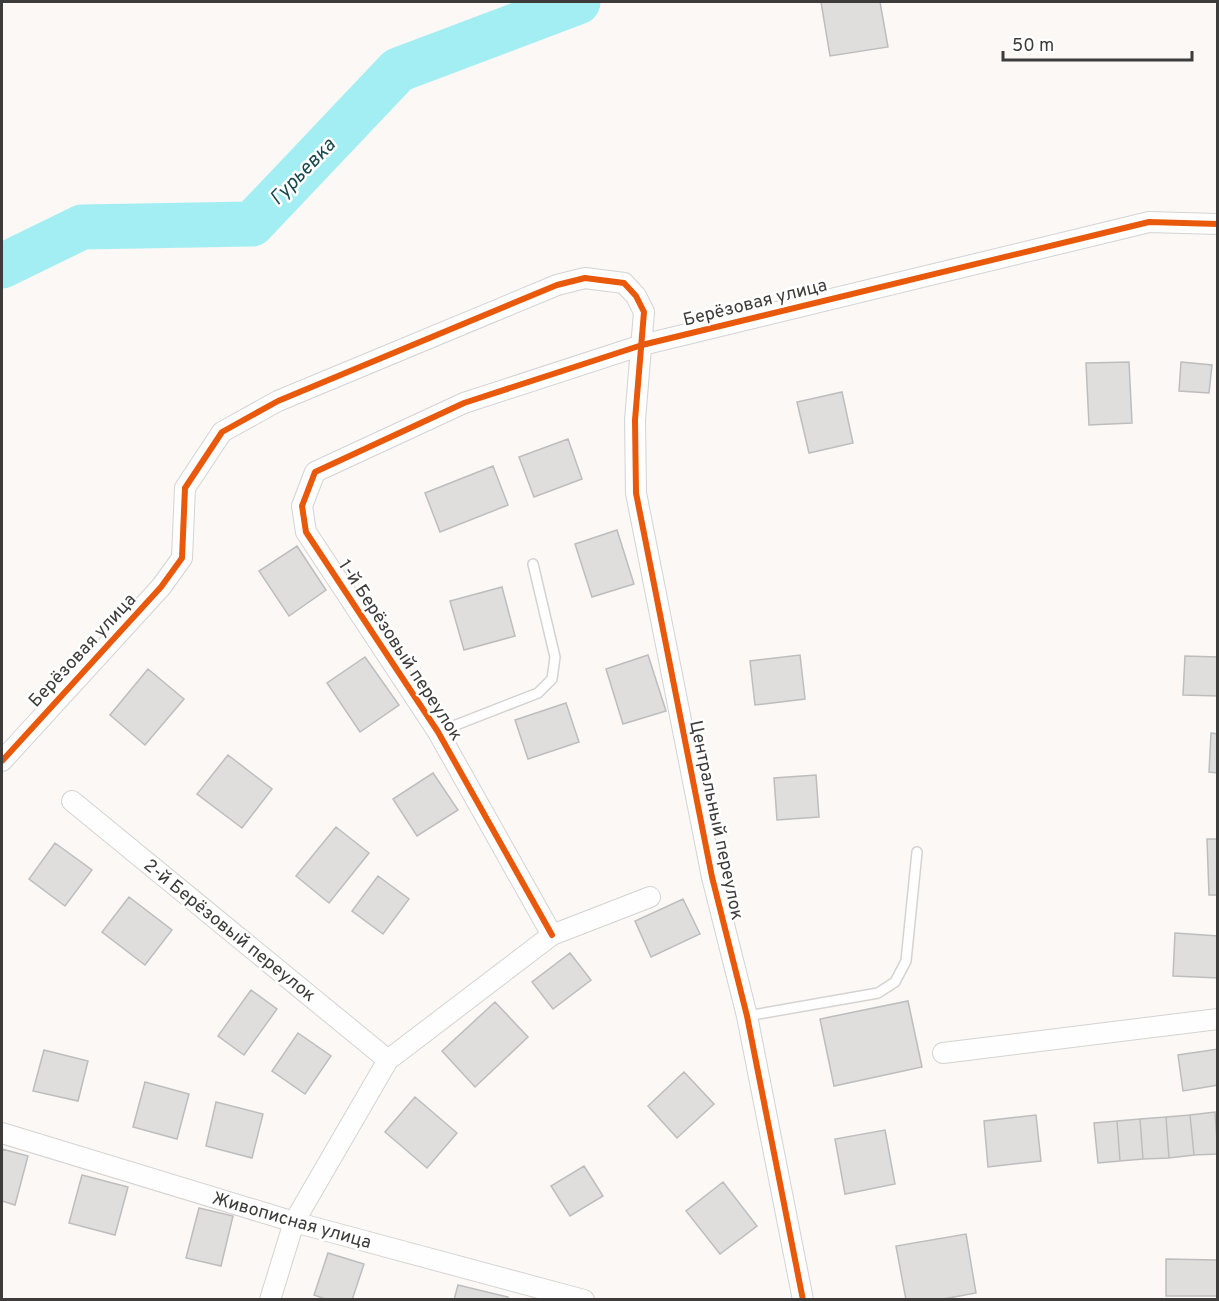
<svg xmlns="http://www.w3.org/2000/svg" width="1219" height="1301" viewBox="0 0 1219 1301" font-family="Overpass,sans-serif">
  <rect width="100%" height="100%" fill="#fbf8f6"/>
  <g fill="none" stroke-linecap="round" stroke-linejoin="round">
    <path stroke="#a3eef3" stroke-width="45" d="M 2,266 L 82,227 L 252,224 L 398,70 L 578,2"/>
  </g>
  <path fill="#e0dedd" stroke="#bebdbd" stroke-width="1.5" d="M 821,2 L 880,2 L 888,47 L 830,56 Z
    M 1129,362 L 1132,423 L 1089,425 L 1086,363 Z
    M 1181,362 L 1212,365 L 1209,393 L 1179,391 Z
    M 842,392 L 853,443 L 809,453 L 797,402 Z
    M 568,439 L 582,479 L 534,497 L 519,457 Z
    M 493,466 L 508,505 L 440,532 L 425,493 Z
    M 617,530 L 634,584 L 592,597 L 575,544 Z
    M 297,546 L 326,590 L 289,616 L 259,571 Z
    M 502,587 L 515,636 L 464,650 L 450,601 Z
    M 648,655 L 666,711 L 623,724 L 606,669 Z
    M 800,655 L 805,699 L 755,705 L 750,661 Z
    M 1185,656 L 1218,657 L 1218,696 L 1183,695 Z
    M 365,657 L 399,705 L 360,732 L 327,683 Z
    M 148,669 L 184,699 L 145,745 L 110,715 Z
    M 566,703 L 579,742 L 528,759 L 515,720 Z
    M 1211,733 L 1218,734 L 1218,773 L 1209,772 Z
    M 228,755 L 272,789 L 242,828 L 197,794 Z
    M 433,773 L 458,810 L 417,836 L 393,799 Z
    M 816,775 L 819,817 L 777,820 L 774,778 Z
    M 336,827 L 369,853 L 329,903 L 296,876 Z
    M 1207,839 L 1218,839 L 1218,895 L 1209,895 Z
    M 55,843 L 92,870 L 65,906 L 29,879 Z
    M 378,876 L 409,899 L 383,934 L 352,911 Z
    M 129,897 L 172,930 L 145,965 L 102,932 Z
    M 683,899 L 700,934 L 651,957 L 635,921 Z
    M 1175,933 L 1218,936 L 1218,978 L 1173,976 Z
    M 570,953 L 591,980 L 553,1009 L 532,982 Z
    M 251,990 L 277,1009 L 244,1055 L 218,1036 Z
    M 908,1001 L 922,1067 L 834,1086 L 820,1019 Z
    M 495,1002 L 528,1037 L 475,1087 L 442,1051 Z
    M 298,1033 L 331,1056 L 305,1094 L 272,1071 Z
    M 1218,1049 L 1218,1085 L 1183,1091 L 1178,1055 Z
    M 44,1050 L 88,1061 L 78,1101 L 33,1091 Z
    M 684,1072 L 714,1104 L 677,1138 L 648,1106 Z
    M 145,1082 L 189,1094 L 177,1139 L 133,1127 Z
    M 415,1097 L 457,1133 L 427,1168 L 385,1132 Z
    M 216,1102 L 263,1114 L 252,1158 L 206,1146 Z
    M 1215,1112 L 1218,1154 L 1194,1155 L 1190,1115 Z
    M 1036,1115 L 1041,1161 L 988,1167 L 984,1121 Z
    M 1190,1115 L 1194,1155 L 1169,1158 L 1166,1117 Z
    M 1166,1117 L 1169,1158 L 1143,1159 L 1140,1119 Z
    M 1140,1119 L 1143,1159 L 1120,1161 L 1117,1121 Z
    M 1117,1121 L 1120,1161 L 1098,1163 L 1094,1123 Z
    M 885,1130 L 895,1184 L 845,1194 L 835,1139 Z
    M 2,1149 L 28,1156 L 15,1205 L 2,1201 Z
    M 584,1166 L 603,1196 L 570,1216 L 551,1186 Z
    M 82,1175 L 128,1187 L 115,1235 L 69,1223 Z
    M 723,1182 L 757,1226 L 720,1254 L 686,1211 Z
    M 199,1208 L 233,1216 L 221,1266 L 186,1258 Z
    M 966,1234 L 976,1293 L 938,1300 L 906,1300 L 896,1246 Z
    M 328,1253 L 364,1264 L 352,1300 L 328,1300 L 314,1295 Z
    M 1166,1259 L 1217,1260 L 1217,1296 L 1166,1296 Z
    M 458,1285 L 508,1297 L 508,1300 L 454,1300 Z"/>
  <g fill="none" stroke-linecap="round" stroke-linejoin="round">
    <defs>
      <path id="service" d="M 438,732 L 538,693 L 552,679 L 555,657 L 533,564
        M 747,1016 L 878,993 L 895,982 L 906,961 L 917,852"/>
      <path id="minor" d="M 2,761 L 161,587 L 182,558 L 185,488 L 222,432 L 278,401 L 557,285 L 585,278 L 624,283 L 636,296 L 644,312 L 635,420 L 636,493 L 712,877 L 747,1016 L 803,1300
        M 72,801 L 388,1060
        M 552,935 L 438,732 L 306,532 L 302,506 L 315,472 L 464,403 L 642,345 L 1149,222 L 1218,224
        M 943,1053 L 1218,1019
        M 2,1133 L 294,1222 L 584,1300
        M 270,1300 L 294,1222 L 388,1060 L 552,935 L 650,897"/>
    </defs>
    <use href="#service" stroke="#d5d3d2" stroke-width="12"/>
    <use href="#minor" stroke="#d5d3d2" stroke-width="22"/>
    <use href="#service" stroke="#fefefe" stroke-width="9"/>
    <use href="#minor" stroke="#fefefe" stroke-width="20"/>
    <defs>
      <path id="cycleway" d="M 2,761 L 161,587 L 182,558 L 185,488 L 222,432 L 278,401 L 557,285 L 585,278 L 624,283 L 636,296 L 644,312 L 635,420 L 636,493 L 712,877 L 747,1016 L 803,1300
        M 552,935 L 438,732 L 306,532 L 302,506 L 315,472 L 464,403 L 642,345 L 1149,222 L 1218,224"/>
    </defs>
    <use href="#cycleway" stroke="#fff" stroke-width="10"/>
    <use href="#cycleway" stroke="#e8590c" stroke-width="6"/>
  </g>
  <g text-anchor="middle" stroke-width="5" stroke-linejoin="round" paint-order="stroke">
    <g font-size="18" fill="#3d3c3b" stroke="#fff">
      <text transform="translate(755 302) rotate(-14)" y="6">Берёзовая улица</text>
      <text transform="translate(82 650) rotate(-47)" y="6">Берёзовая улица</text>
      <text transform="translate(401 650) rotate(57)" y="6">1-й Берёзовый переулок</text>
      <text transform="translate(717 820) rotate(78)" y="6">Центральный переулок</text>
      <text transform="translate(230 930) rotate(39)" y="6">2-й Берёзовый переулок</text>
      <text transform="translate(292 1220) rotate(16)" y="6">Живописная улица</text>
    </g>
    <g font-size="20" font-style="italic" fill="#184a4d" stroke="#fff">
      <text transform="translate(302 171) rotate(-46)" y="7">Гурьевка</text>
    </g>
  </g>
  <rect width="1219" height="1301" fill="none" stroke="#3d3c3b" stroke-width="6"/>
  <path d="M1003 51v9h189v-9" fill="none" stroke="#3d3c3b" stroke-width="3"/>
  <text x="1012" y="51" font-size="18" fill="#3d3c3b" stroke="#ffffff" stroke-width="4.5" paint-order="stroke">50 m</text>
</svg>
